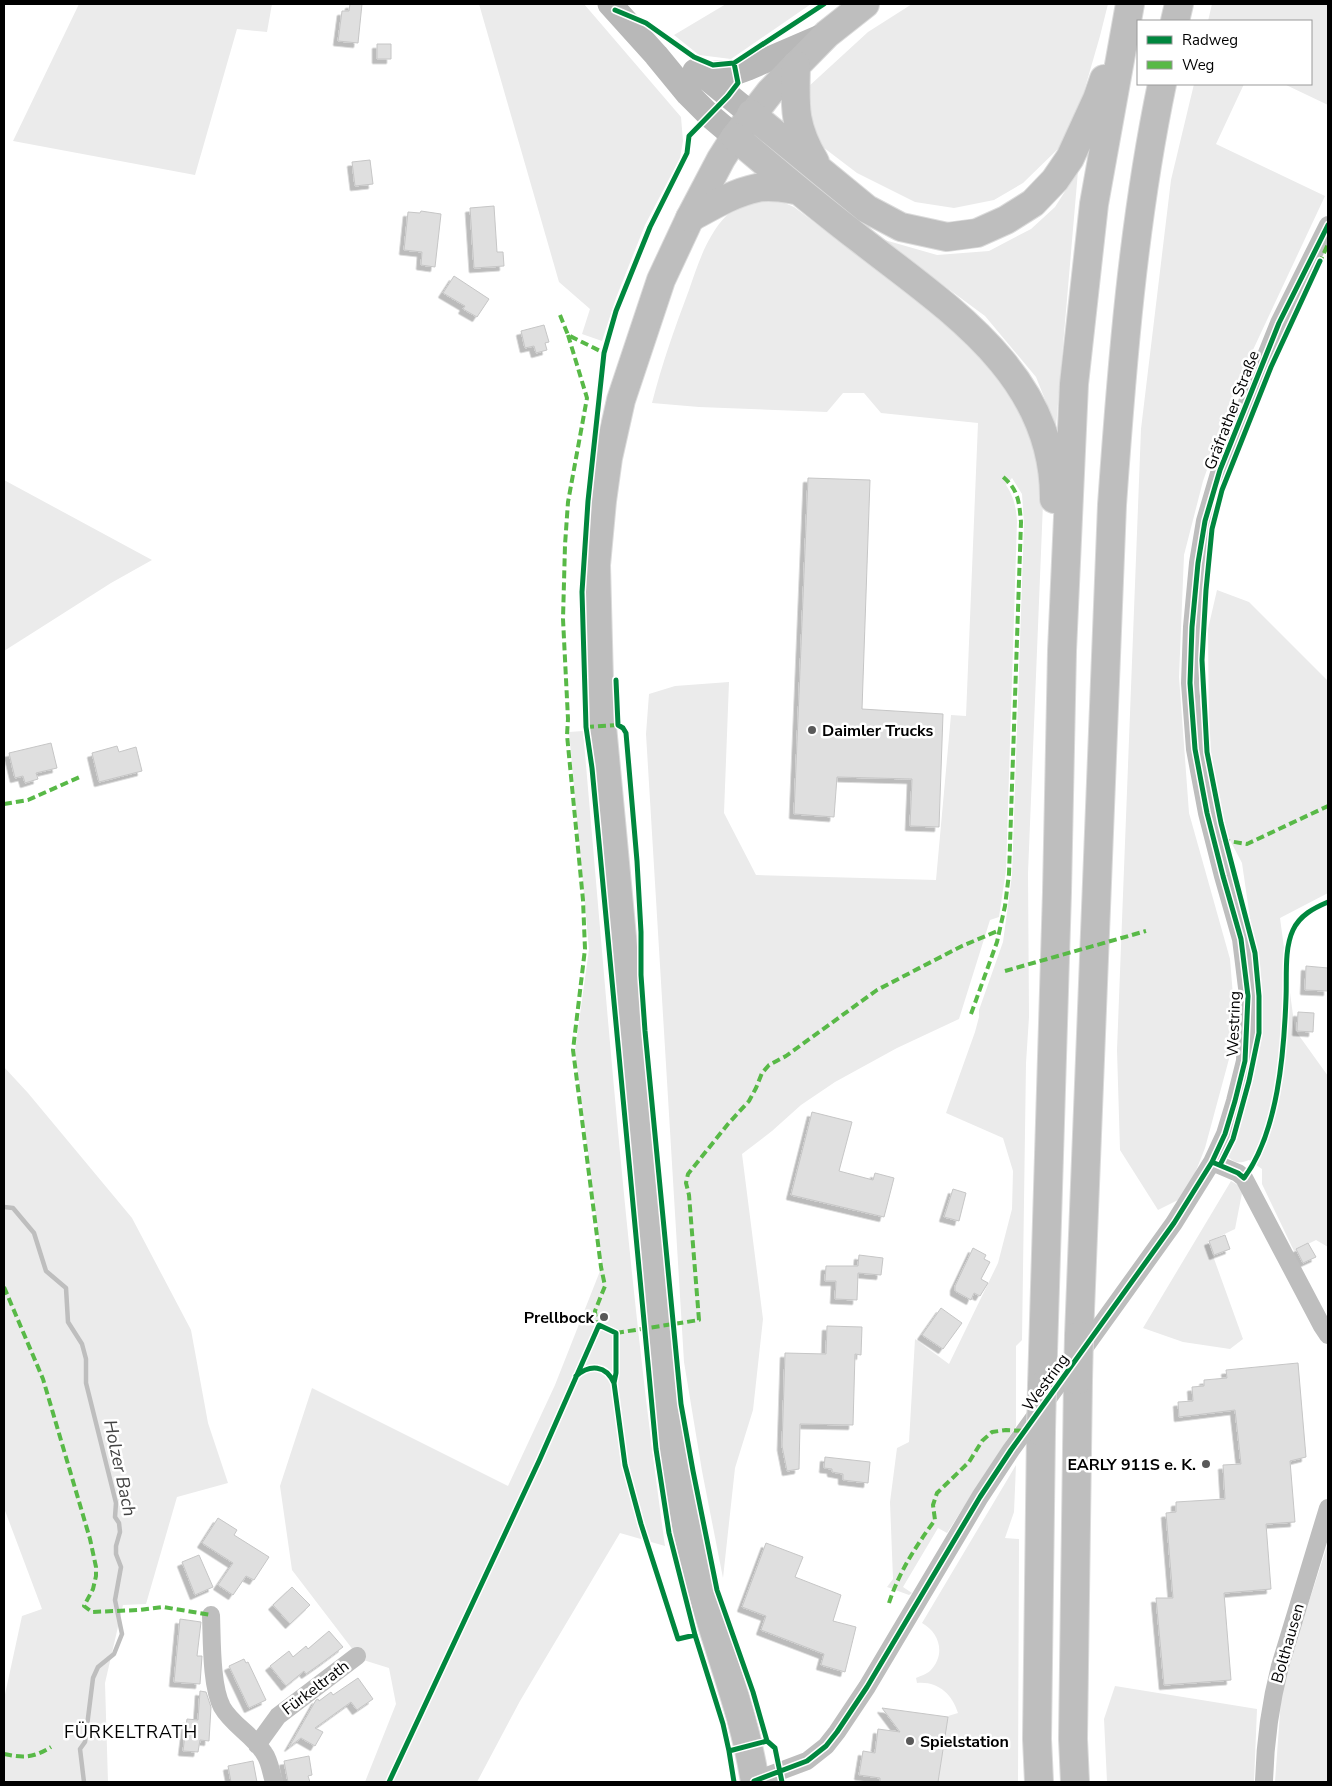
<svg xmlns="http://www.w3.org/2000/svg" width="1332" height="1786" viewBox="0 0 1332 1786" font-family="'Nunito Sans',sans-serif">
  <defs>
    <filter id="shadow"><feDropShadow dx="-4.5" dy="4.5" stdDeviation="0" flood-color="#0004"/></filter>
  </defs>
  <rect width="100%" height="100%" fill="#fff"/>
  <path fill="#ebebeb" d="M 79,4 L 272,4 L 267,32 L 237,29 L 195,175 L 13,141 Z
    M 479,4 L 584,4 L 681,117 L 683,141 L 680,158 L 645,225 L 616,298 L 602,341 L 582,334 L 590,309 L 559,282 Z
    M 726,4 L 811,4 L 731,59 L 699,55 L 674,35 Z
    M 912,4 L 1108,4 L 1100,36 L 1076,119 L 1061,146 L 1023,183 L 994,200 L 954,208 L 915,202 L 857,173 L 815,141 L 805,108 L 808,87 L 868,32 Z
    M 1212,4 L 1328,4 L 1328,105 L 1284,84 L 1311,84 L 1311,21 L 1208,21 Z
    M 1194,84 L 1244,84 L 1216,144 L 1325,196 L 1238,382 L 1203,481 L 1184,555 L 1179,677 L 1189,813 L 1230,959 L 1236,1033 L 1205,1148 L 1186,1196 L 1158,1210 L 1120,1150 L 1117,1050 L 1141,429 L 1171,180 Z
    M 1078,171 L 1056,427 L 1036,377 L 985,316 L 881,239 L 937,255 L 989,251 L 1031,229 L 1055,207 Z
    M 765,200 L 780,201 L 794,207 L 956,329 L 1006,379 L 1041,454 L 1036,458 L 1041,478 L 1043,503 L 1028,873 L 1029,1017 L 1026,1063 L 1022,1340 L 1016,1346 L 1016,1426 L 947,1533 L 938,1528 L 903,1587 L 912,1593 L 909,1595 L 887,1587 L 893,1579 L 890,1502 L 897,1448 L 909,1442 L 915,1339 L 949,1364 L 998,1263 L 1012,1209 L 1013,1171 L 1003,1138 L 946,1113 L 975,1032 L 979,1017 L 979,1010 L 1003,942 L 1012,875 L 1024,524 L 1022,494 L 1012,478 L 1006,485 C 1014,497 1016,507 1017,521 L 1006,870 L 999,917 L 990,920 L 959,1019 L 897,1048 L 835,1082 L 801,1105 L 772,1131 L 742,1154 L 763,1319 L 753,1410 L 735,1468 L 723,1578 L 702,1471 L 684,1362 L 646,734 L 649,694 L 675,686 L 729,682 L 724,813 L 756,875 L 936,880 L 951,715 L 966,716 L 978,423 L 881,413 L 864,393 L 843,393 L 827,412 L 699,407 L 652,403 C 662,364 675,327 689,290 C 698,264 707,235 727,215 C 738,205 751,202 765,200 Z
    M 4,480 L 152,560 L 111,583 L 4,651 Z
    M 1217,590 L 1249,602 L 1328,681 L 1328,893 L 1280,918 L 1295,1030 L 1328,1076 L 1328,1247 L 1316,1240 L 1294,1251 L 1262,1184 L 1262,1169 L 1249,1160 C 1239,1164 1235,1163 1227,1156 L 1238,1133 L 1253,1080 L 1261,994 L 1242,863 L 1223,827 L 1209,740 L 1208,629 Z
    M 583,731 C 607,1003 627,1276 665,1546 L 620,1533 L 520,1701 L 477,1782 L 365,1782 L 396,1704 L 389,1668 L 360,1659 L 292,1570 L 280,1486 L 312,1388 L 508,1486 L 555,1385 L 602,1266 L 575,1051 L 589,949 L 569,732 Z
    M 4,1067 L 28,1093 L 132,1218 L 191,1330 L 208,1423 L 228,1483 L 177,1497 L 146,1604 L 123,1605 L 105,1683 L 108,1782 L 4,1782 L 4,1699 L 22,1616 L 42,1609 L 4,1508 Z
    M 1231,1181 L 1243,1188 L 1235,1229 L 1208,1242 L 1243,1339 L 1230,1349 L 1183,1342 L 1143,1328 Z
    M 1016,1465 L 1014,1512 L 1005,1538 L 1019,1539 L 1018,1782 L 938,1782 L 948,1716 L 958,1713 C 952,1694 938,1681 917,1683 L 916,1678 C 920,1676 927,1674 930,1671 C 946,1655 940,1633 922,1623 Z
    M 1328,1543 L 1328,1782 L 1275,1782 L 1282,1685 Z
    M 1115,1686 L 1257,1709 L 1254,1782 L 1107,1782 L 1104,1719 Z"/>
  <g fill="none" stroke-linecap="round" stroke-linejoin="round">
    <path stroke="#bebebe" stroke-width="4.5" d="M 4,1207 L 13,1208 L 34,1233 L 46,1271 L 66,1288 L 68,1322 L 82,1344 L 86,1359 L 86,1383 L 116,1503 L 115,1517 L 119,1523 L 120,1532 L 116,1546 L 116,1554 L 121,1567 L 115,1600 L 122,1634 L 114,1654 L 98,1667 L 93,1678 L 85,1742 L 80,1749 L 84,1782"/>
  </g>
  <path fill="#dfdfdf" stroke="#c6c6c6" filter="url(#shadow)" d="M 350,4 L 362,4 L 358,43 L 338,41 L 342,11 L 349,11 Z
    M 377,44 L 391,44 L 391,59 L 377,59 Z
    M 370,160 L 373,184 L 355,186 L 352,162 Z
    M 494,206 L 497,252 L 503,252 L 504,266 L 474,268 L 470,208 Z
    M 421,211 L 441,214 L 435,267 L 421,265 L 422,252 L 404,250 L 408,212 L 420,213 Z
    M 454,276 L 489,299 L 477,317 L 463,309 L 465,306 L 443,293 Z
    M 544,325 L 549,342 L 545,343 L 547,350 L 536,353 L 534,346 L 525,348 L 521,331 Z
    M 808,478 L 870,480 L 862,709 L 943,714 L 939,827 L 910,826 L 912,779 L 837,777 L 834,817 L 794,814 Z
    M 51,743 L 57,768 L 36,773 L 38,779 L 25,783 L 23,776 L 15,778 L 9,753 Z
    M 117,746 L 119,752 L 136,747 L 142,771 L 99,782 L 92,753 Z
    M 1306,966 L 1328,968 L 1328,991 L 1305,990 Z
    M 1298,1012 L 1314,1013 L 1313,1032 L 1297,1031 Z
    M 812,1112 L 852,1122 L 839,1171 L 873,1180 L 875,1173 L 894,1178 L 884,1217 L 791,1195 Z
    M 953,1189 L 966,1193 L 959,1221 L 944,1217 Z
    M 1225,1235 L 1230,1249 L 1214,1255 L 1209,1241 Z
    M 1308,1243 L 1316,1257 L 1303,1263 L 1296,1249 Z
    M 973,1248 L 986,1255 L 984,1259 L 990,1262 L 981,1279 L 988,1283 L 980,1296 L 974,1293 L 971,1300 L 955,1291 L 955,1286 Z
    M 859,1255 L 883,1258 L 881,1275 L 858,1273 L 857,1300 L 835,1299 L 836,1281 L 825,1281 L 826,1266 L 858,1266 Z
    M 941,1308 L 962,1323 L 943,1349 L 922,1335 Z
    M 827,1326 L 862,1327 L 861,1355 L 855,1354 L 853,1425 L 800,1424 L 799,1469 L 787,1471 L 782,1446 L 785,1353 L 826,1354 Z
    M 1298,1363 L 1306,1457 L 1290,1461 L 1295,1522 L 1266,1524 L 1271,1589 L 1224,1593 L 1231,1680 L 1164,1685 L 1156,1598 L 1173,1598 L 1166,1513 L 1176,1512 L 1176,1502 L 1225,1499 L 1223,1465 L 1241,1464 L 1235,1410 L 1179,1417 L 1178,1402 L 1193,1401 L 1192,1387 L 1204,1386 L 1204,1380 L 1227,1378 L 1226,1370 Z
    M 825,1457 L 870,1462 L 868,1483 L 843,1480 L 843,1474 L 832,1472 L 832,1469 L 824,1468 Z
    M 218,1518 L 237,1530 L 234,1535 L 269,1557 L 254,1580 L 246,1576 L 233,1595 L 218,1585 L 233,1563 L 202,1543 Z
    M 766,1543 L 803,1557 L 795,1577 L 841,1595 L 833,1621 L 856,1627 L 845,1672 L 821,1665 L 824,1654 L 761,1630 L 766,1616 L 742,1607 Z
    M 199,1555 L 213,1587 L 195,1595 L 182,1562 Z
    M 292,1587 L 310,1605 L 290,1624 L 273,1605 Z
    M 180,1619 L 201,1622 L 197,1656 L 202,1656 L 200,1684 L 174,1682 Z
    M 329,1631 L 343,1647 L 323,1662 L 306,1674 L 304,1671 L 286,1686 L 270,1666 L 289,1651 L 293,1657 L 306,1646 L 308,1649 Z
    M 244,1659 L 246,1663 L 248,1662 L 266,1700 L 249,1708 L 229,1666 Z
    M 358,1678 L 373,1699 L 357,1710 L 351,1702 L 315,1728 L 323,1732 L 315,1746 L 301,1738 L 289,1747 L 316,1700 L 318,1699 L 319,1701 L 331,1692 L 333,1695 Z
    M 200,1691 L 206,1692 L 211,1707 L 209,1741 L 200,1740 L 198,1752 L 183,1751 L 187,1719 L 198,1720 Z
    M 882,1708 L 948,1717 L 938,1782 L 880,1782 L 880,1778 L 859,1775 L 863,1751 L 875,1753 L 878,1729 L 900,1732 Z
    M 309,1756 L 312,1775 L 308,1776 L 310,1782 L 288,1782 L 284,1761 Z
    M 253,1761 L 257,1782 L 231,1782 L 228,1766 Z"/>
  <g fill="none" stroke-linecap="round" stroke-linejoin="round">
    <defs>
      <path id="primary" d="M 755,1782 C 745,1717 722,1661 704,1598 C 687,1540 677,1482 668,1422 L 602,726 L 599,681 L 596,565 L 602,501 L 608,458 L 621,400 L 661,280 L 690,218 L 721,159 L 735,137 L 770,92 L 827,34 L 865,4"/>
      <path id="highway" d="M 1175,21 L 1179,4
        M 796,65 C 795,106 793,125 815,162
        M 751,114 L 867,209 L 901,227 L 947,237 L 977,233 L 1006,220 L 1033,203 L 1055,180 L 1070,158 L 1097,99 L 1104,79
        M 735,137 C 776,172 818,207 861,240 C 948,308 1055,375 1054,499
        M 690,218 C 712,206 733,193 757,188 C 770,185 784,188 796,190
        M 1079,1336 L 1112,505 C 1122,364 1133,223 1162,84
        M 1042,1386 L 1057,892 L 1062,651 L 1074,384 L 1094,204 L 1130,4
        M 1039,1782 L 1037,1739 L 1041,1431
        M 1075,1782 L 1073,1739 L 1078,1380"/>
    </defs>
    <use href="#primary" stroke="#dbdbdb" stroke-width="30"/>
    <use href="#highway" stroke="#dbdbdb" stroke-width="30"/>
    <path stroke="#bebebe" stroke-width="18" d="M 1212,1162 L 1238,1173 L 1244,1178 L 1322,1326 L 1328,1335
      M 211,1615 C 212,1640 211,1686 222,1707 C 232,1725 253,1735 264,1753 C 270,1761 271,1773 274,1782
      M 257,1745 L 278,1716 L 357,1656
      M 754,1781 L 807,1761 L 826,1746 L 837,1732 L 867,1687 L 980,1497 L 1011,1450 L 1174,1223 L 1212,1162 L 1225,1134 L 1235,1101 L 1245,1061 L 1248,996 L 1241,939 L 1223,876 L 1207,813 L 1195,749 L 1190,683 L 1192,627 L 1198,563 L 1205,521 L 1220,470 L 1279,323 L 1328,225
      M 1264,1782 C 1265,1742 1270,1705 1280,1666 L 1328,1508"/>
    <path stroke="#b8b8b8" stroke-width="25" d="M 610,4 L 656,55 L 688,94 L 709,115 L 735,137
      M 695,71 L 702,74 L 751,114
      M 702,74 L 737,72 L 748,68 L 825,35"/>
    <use href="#primary" stroke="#bebebe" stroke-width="28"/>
    <use href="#highway" stroke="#bebebe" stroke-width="28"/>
    <defs>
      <path id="highway-bridge" d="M 1078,1380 L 1079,1336
        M 1041,1431 L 1042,1386"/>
    </defs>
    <use href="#highway-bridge" stroke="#dbdbdb" stroke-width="30" stroke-linecap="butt"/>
    <use href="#highway-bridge" stroke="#bebebe" stroke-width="28"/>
    <path stroke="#58b947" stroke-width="4" stroke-dasharray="8 4" stroke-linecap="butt" d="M 1319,264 L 1328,244
      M 560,315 L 568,335 L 604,353
      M 568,335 L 587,398 L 568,502 L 565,545 L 563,619 L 568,719 L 567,735 L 583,900 L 585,949 L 573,1050 L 601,1267 L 605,1286 L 595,1311 L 596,1322 L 599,1325
      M 586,727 L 618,725
      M 4,804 L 28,800 L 82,776
      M 1222,840 L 1247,844 L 1328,806
      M 1005,971 L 1146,931
      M 971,1014 L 997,942 L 1005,906 L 1009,874 L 1021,522 C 1019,502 1019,490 1002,476
      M 4,1287 L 43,1379 L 90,1539 L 96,1567 L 96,1576 L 93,1589 L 84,1606 L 92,1612 L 139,1610 L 163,1607 L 211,1615
      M 616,1333 L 699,1320 L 689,1195 L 686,1183 L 688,1174 L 728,1124 L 749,1101 L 756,1088 L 762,1073 L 769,1065 L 786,1056 L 877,990 L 962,946 L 1000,930
      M 889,1603 C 899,1572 916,1546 935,1520 L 933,1505 L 937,1493 L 969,1462 L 982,1441 L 992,1432 L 1006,1430 L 1025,1431
      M 4,1754 C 24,1758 33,1758 51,1747"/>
    <defs>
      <path id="cycleway" d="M 615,10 L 646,23 L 694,57 L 713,65 L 734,63 L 824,4
        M 734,63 L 738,83 L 728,96 L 689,136 L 687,153 L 650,227 L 616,311 L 604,353 L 588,501 L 582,592 L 586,727 L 592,768 L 656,1449 L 669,1533 L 695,1635 L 723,1724 L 729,1751 L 734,1782
        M 616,680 L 618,725 L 623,728 L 626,733 L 637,861 L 641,932 L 641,975 L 645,1031 L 681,1404 L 693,1471 L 717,1590 L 753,1692 L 767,1741
        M 1212,1162 L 1238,1173 L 1244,1178 C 1278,1132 1284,1053 1286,998 C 1287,977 1284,949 1293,930 C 1300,915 1314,908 1328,902
        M 1220,1165 L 1233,1139 L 1249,1081 L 1259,1033 L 1259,996 L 1255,953 L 1221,823 L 1207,752 L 1202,660 L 1206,590 L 1212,529 L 1222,490 L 1271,367 L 1320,261
        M 576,1376 C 590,1364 606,1365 614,1383 L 625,1465 L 641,1524 L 678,1639 L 695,1635
        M 729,1751 L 767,1741 L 775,1748 L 782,1782
        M 389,1782 L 539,1461 L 599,1325 L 616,1333 L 616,1373 L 614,1383
        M 755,1782 L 754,1781 L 807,1761 L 826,1746 L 837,1732 L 867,1687 L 980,1497 L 1011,1450 L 1174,1223 L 1212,1162 L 1225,1134 L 1235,1101 L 1245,1061 L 1248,996 L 1241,939 L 1223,876 L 1207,813 L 1195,749 L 1190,683 L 1192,627 L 1198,563 L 1205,521 L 1220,470 L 1279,323 L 1328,225"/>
    </defs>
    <use href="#cycleway" stroke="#fff" stroke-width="8"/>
    <use href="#cycleway" stroke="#00873e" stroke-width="5"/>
  </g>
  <g fill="#595959" stroke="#fff" stroke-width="2">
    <circle cx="812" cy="730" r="5"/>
    <circle cx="604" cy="1317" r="5"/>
    <circle cx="1206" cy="1464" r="5"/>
    <circle cx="910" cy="1741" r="5"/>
  </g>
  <g text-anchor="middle" stroke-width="5" stroke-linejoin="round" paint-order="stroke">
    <g font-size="16" fill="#000" stroke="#fff">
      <text transform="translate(1231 410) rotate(-69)" y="6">Gräfrather Straße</text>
      <text transform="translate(1233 1024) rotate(-88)" y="6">Westring</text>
      <text transform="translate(1045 1382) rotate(-54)" y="6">Westring</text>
      <text transform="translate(1287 1643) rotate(-74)" y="6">Bolthausen</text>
      <text transform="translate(315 1687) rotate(-37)" y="6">Fürkeltrath</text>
    </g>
    <g font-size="16" font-weight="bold" fill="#000" stroke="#fff" text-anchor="start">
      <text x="822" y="736">Daimler Trucks</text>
      <text x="594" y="1323" text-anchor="end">Prellbock</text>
      <text x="1196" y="1470" text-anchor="end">EARLY 911S e. K.</text>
      <text x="920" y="1747">Spielstation</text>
    </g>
    <g font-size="18" font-style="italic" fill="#434343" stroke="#fff">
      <text transform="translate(120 1468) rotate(78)" y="6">Holzer Bach</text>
    </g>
    <g font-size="18" letter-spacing="1" fill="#000" stroke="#fff">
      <text x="131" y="1738">FÜRKELTRATH</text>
    </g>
  </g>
  <rect width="1332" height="1786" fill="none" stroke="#000000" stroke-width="10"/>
  <rect x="1137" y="20" width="175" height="65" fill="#ffffff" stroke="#999999"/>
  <rect x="1147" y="36" width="25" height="8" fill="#00873e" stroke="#999999"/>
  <text x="1182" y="45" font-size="15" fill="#000000">Radweg</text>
  <rect x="1147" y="61" width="25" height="8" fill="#58b947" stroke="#999999"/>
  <text x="1182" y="70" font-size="15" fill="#000000">Weg</text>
</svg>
